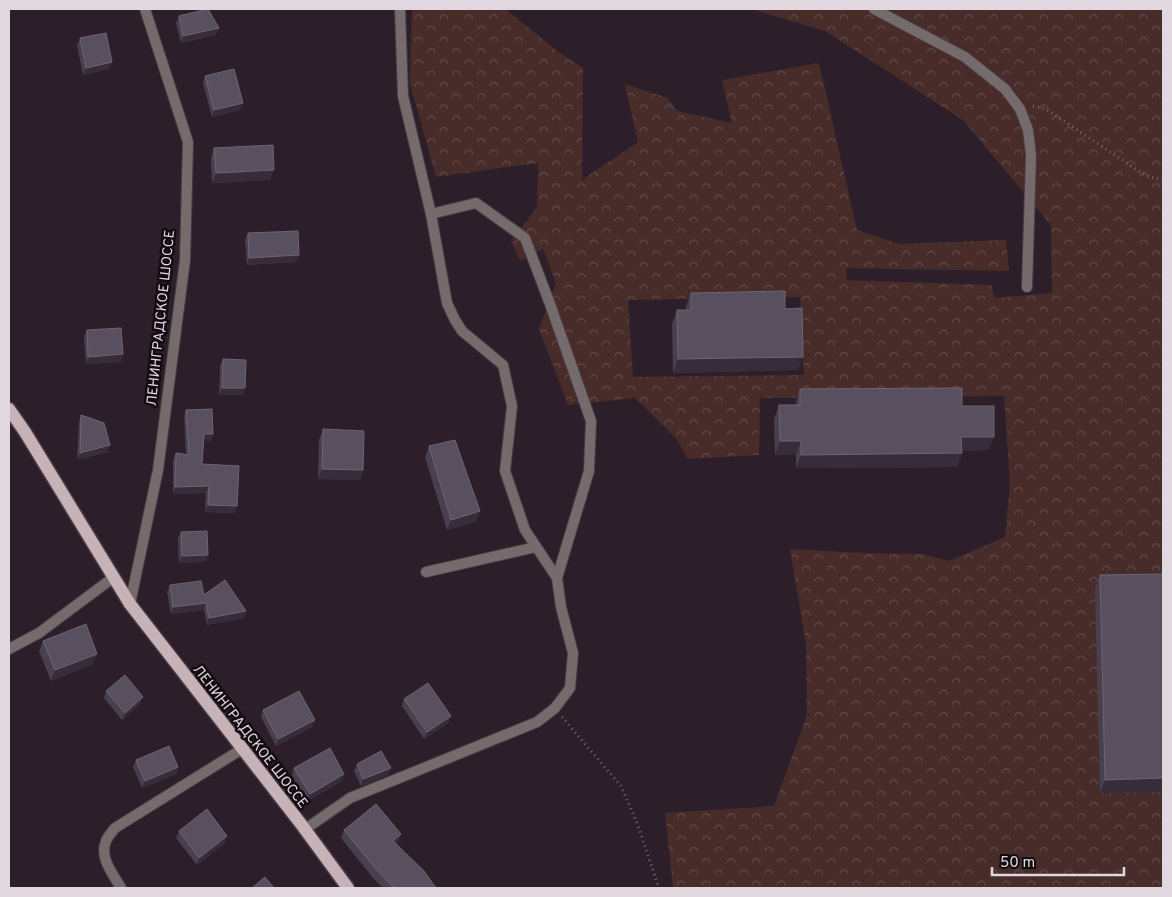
<svg xmlns="http://www.w3.org/2000/svg" width="1172" height="897" viewBox="0 0 1172 897" font-family="Overpass,sans-serif">
  <defs>
    <pattern id="forest-crowns" width="20" height="18" patternUnits="userSpaceOnUse" patternTransform="scale(1.25)"><rect width="20" height="18" fill="#472c2a"/><path d="M2 6a3 3 0 1 1 6 0M12 15a3 3 0 1 1 6 0" fill="none" stroke="#614a48"/></pattern>
  </defs>
  <rect width="100%" height="100%" fill="#2d1f2a"/>
  <path fill="url(#forest-crowns)" fill-rule="evenodd" d="M 412,9 L 505,9 L 560,53 L 583,68 L 582,180 L 638,142 L 625,84 L 668,98 L 677,111 L 732,123 L 722,80 L 819,63 L 857,230 L 899,244 L 1006,240 L 1009,271 L 846,268 L 847,280 L 991,285 L 995,298 L 1052,293 L 1051,225 L 963,120 L 825,31 L 751,9 L 1163,9 L 1163,888 L 673,888 L 665,813 L 774,806 L 807,715 L 806,644 L 790,549 L 866,553 L 922,554 L 949,561 L 1005,537 L 1010,484 L 1004,396 L 760,398 L 759,455 L 688,459 L 675,437 L 635,398 L 568,405 L 539,329 L 556,283 L 543,249 L 520,261 L 511,241 L 537,207 L 538,163 L 436,177 L 410,83 ZM 800,297 L 804,375 L 633,377 L 628,300 Z"/>
  <g fill="none" stroke-linecap="round" stroke-linejoin="round">
    <defs>
      <path id="lane" d="M 874,9 L 965,57 L 1005,89 L 1020,109 L 1028,130 L 1031,155 L 1027,287
        M 431,214 L 447,303 L 455,320 L 462,331 L 503,365 L 512,406 L 505,471 L 525,530 L 557,578
        M 426,572 L 536,547
        M 304,830 L 350,798 L 537,722 L 555,708 L 570,688 L 573,653 L 561,607 L 557,578 L 589,471 L 591,421 L 550,304 L 525,238 L 476,203 L 431,214 L 403,96 L 400,9
        M 121,888 C 113,874 99,858 106,841 C 108,836 112,832 115,828 L 242,749"/>
      <path id="street" d="M 130,604 L 158,470 L 185,260 L 188,142 L 145,9
        M 9,649 L 39,633 L 114,577"/>
      <path id="primary" d="M 9,409 L 25,432 L 130,604 L 301,824 L 348,888"/>
    </defs>
    <use href="#lane" stroke="#4a3d47" stroke-width="12"/>
    <use href="#street" stroke="#4a3d47" stroke-width="12"/>
    <use href="#primary" stroke="#4a3d47" stroke-width="15"/>
    <path stroke="#756973" stroke-width="3" stroke-dasharray="1 4" stroke-linecap="butt" d="M 1033,106 L 1046,109 L 1146,176 L 1163,180
      M 562,717 L 621,786 L 637,823 L 659,888"/>
    <use href="#lane" stroke="#756b6d" stroke-width="10"/>
    <use href="#street" stroke="#756b6d" stroke-width="10"/>
    <use href="#primary" stroke="#c6b2b7" stroke-width="12"/>
  </g>
  <path fill="#483f4f" d="M 179,16 L 216,35 L 181,43 L 176,23 Z
    M 80,38 L 109,69 L 83,75 L 77,45 Z
    M 205,76 L 240,110 L 212,117 L 203,83 Z
    M 214,148 L 270,180 L 212,183 L 211,158 Z
    M 248,233 L 296,262 L 247,265 L 245,240 Z
    M 691,293 L 785,309 L 798,370 L 673,373 L 672,324 L 677,310 L 686,310 L 686,306 Z
    M 87,330 L 123,354 L 120,362 L 86,364 L 84,337 Z
    M 223,359 L 243,395 L 219,395 L 220,366 Z
    M 800,389 L 962,406 L 989,450 L 961,451 L 962,453 L 957,467 L 796,468 L 796,455 L 775,455 L 774,419 L 779,405 L 796,405 L 796,403 Z
    M 186,410 L 213,434 L 211,441 L 204,441 L 202,464 L 237,506 L 234,513 L 205,512 L 206,493 L 173,494 L 173,460 L 176,453 L 186,455 L 184,417 Z
    M 81,415 L 108,452 L 77,460 L 79,422 Z
    M 323,429 L 363,470 L 360,480 L 318,479 L 319,440 Z
    M 429,446 L 480,511 L 476,522 L 447,530 L 425,457 Z
    M 181,532 L 208,555 L 205,562 L 179,563 L 178,539 Z
    M 1100,575 L 1163,792 L 1100,793 L 1095,589 Z
    M 170,585 L 204,595 L 244,618 L 207,625 L 204,610 L 171,614 L 167,592 Z
    M 43,641 L 93,664 L 51,681 L 39,651 Z
    M 106,691 L 140,704 L 122,720 L 104,698 Z
    M 404,699 L 451,716 L 448,723 L 424,739 L 402,706 Z
    M 263,710 L 315,720 L 312,727 L 276,746 L 261,717 Z
    M 136,760 L 178,767 L 176,774 L 142,788 L 133,767 Z
    M 357,764 L 391,768 L 388,775 L 361,786 L 354,771 Z
    M 294,768 L 342,781 L 307,801 L 292,775 Z
    M 344,830 L 398,843 L 396,844 L 436,888 L 383,888 L 373,878 L 341,838 Z
    M 179,831 L 225,843 L 197,865 L 176,838 Z"/>
  <path fill="#362c3a" d="M 219,28 L 216,35 L 181,43 L 183,36 Z
    M 112,62 L 109,69 L 83,75 L 86,68 Z
    M 243,103 L 240,110 L 212,117 L 214,110 Z
    M 274,170 L 270,180 L 212,183 L 216,173 Z
    M 299,255 L 296,262 L 247,265 L 249,258 Z
    M 123,354 L 120,362 L 86,364 L 88,357 Z
    M 803,357 L 798,370 L 673,373 L 678,359 Z
    M 222,388 L 245,388 L 243,395 L 219,395 Z
    M 204,434 L 213,434 L 211,441 L 202,441 Z
    M 961,437 L 994,437 L 989,450 L 956,451 Z
    M 780,441 L 801,441 L 796,455 L 775,455 Z
    M 110,445 L 108,452 L 77,460 L 80,453 Z
    M 962,453 L 957,467 L 796,468 L 801,455 Z
    M 322,469 L 363,470 L 360,480 L 318,479 Z
    M 209,486 L 206,493 L 173,494 L 175,487 Z
    M 208,505 L 237,506 L 234,513 L 205,512 Z
    M 480,511 L 476,522 L 447,530 L 451,520 Z
    M 208,555 L 205,562 L 179,563 L 182,556 Z
    M 206,603 L 204,610 L 171,614 L 173,607 Z
    M 246,611 L 244,618 L 207,625 L 209,618 Z
    M 97,654 L 93,664 L 51,681 L 55,670 Z
    M 143,697 L 140,704 L 122,720 L 125,713 Z
    M 451,716 L 448,723 L 424,739 L 427,732 Z
    M 315,720 L 312,727 L 276,746 L 278,739 Z
    M 178,767 L 176,774 L 142,788 L 145,781 Z
    M 391,768 L 388,775 L 361,786 L 363,779 Z
    M 344,774 L 342,781 L 307,801 L 310,794 Z
    M 1163,778 L 1163,792 L 1100,793 L 1105,780 Z
    M 401,834 L 398,843 L 390,849 L 393,841 Z
    M 227,836 L 225,843 L 197,865 L 199,858 Z"/>
  <path fill="#58505e" stroke="#6e6572" d="M 208,9 L 219,28 L 183,36 L 179,16 Z
    M 106,33 L 112,62 L 86,68 L 80,38 Z
    M 234,69 L 243,103 L 214,110 L 205,76 Z
    M 273,145 L 274,170 L 216,173 L 214,148 Z
    M 298,231 L 299,255 L 249,258 L 248,233 Z
    M 785,291 L 785,309 L 802,308 L 803,357 L 678,359 L 677,310 L 691,310 L 691,293 Z
    M 121,328 L 123,354 L 88,357 L 87,330 Z
    M 223,359 L 246,360 L 245,388 L 222,388 Z
    M 962,388 L 962,406 L 994,406 L 994,437 L 961,437 L 962,453 L 801,455 L 801,441 L 780,441 L 779,405 L 800,405 L 800,389 Z
    M 212,409 L 213,434 L 204,434 L 202,464 L 239,466 L 237,506 L 208,505 L 209,486 L 175,487 L 176,453 L 189,455 L 186,410 Z
    M 81,415 L 104,423 L 110,445 L 80,453 Z
    M 323,429 L 364,431 L 363,470 L 322,469 Z
    M 455,440 L 480,511 L 451,520 L 429,446 Z
    M 207,531 L 208,555 L 182,556 L 181,532 Z
    M 1163,574 L 1163,778 L 1105,780 L 1100,575 Z
    M 225,580 L 246,611 L 209,618 L 206,603 L 173,607 L 170,585 L 201,581 L 204,595 Z
    M 86,624 L 97,654 L 55,670 L 43,641 Z
    M 125,675 L 143,697 L 125,713 L 106,691 Z
    M 428,683 L 451,716 L 427,732 L 404,699 Z
    M 299,691 L 315,720 L 278,739 L 263,710 Z
    M 169,746 L 178,767 L 145,781 L 136,760 Z
    M 330,748 L 344,774 L 310,794 L 294,768 Z
    M 381,751 L 391,768 L 363,779 L 357,764 Z
    M 376,804 L 401,834 L 393,841 L 424,871 L 436,888 L 394,888 L 376,869 L 344,830 Z
    M 207,809 L 227,836 L 199,858 L 179,831 Z
    M 265,877 L 274,888 L 252,888 Z"/>
  <g text-anchor="middle" stroke-width="5" stroke-linejoin="round" paint-order="stroke">
    <g font-size="14" fill="#e1d8df" stroke="#120b10">
      <text transform="translate(160 318) rotate(-84)" y="5">ЛЕНИНГРАДСКОЕ ШОССЕ</text>
      <text transform="translate(251 736) rotate(52)" y="5">ЛЕНИНГРАДСКОЕ ШОССЕ</text>
    </g>
  </g>
  <rect width="1172" height="897" fill="none" stroke="#e1d8df" stroke-width="20"/>
  <path d="M992 867v8h132v-8" fill="none" stroke="#e1d8df" stroke-width="2.5"/>
  <text x="1000" y="867" font-size="15" fill="#e1d8df" stroke="#120b10" stroke-width="4" paint-order="stroke">50 m</text>
</svg>
